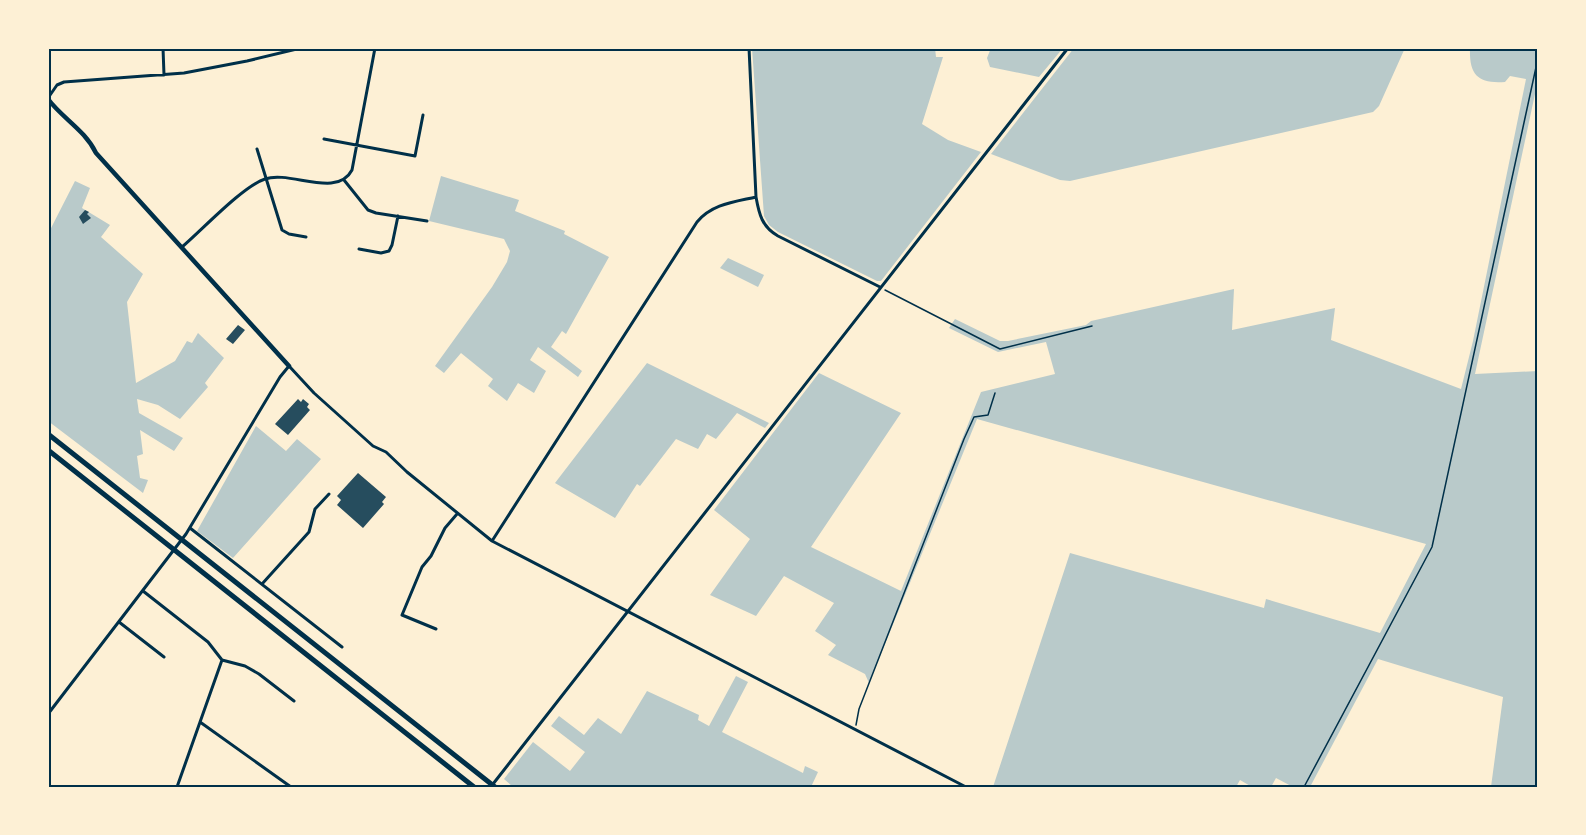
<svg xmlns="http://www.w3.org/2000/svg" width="1586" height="835" viewBox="0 0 1586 835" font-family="'Work Sans',sans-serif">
  <rect width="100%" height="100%" fill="#fdf0d5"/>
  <path fill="#b9caca" d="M 752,48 L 935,48 L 936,57 L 943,57 L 922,124 L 948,140 L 981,152 L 881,281 L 877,281 L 778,232 L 769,225 L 764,216 Z
    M 991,48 L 1063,48 L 1039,77 L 990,67 L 987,58 Z
    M 1074,48 L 1405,48 L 1379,106 L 1373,112 L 1070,181 L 1060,180 L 991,154 Z
    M 1470,48 L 1517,48 L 1523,50 L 1524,48 L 1538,48 L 1538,80 L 1475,374 L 1538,371 L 1538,787 L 1491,787 L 1503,697 L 1378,659 L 1310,787 L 1293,787 L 1276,778 L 1271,787 L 1252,787 L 1240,780 L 1236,787 L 1180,785 L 1179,787 L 993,787 L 1070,553 L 1264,608 L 1266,599 L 1380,633 L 1426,544 L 977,419 L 869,683 L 865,674 L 828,655 L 836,645 L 815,631 L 834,603 L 784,576 L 756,616 L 710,595 L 750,539 L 714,510 L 819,373 L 901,413 L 811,547 L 901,591 L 981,392 L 1055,374 L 1046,342 L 998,352 L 949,328 L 955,319 L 1000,341 L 1008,341 L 1086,325 L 1091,321 L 1234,289 L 1232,330 L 1335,308 L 1331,340 L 1461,389 L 1473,341 L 1526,79 L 1510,76 L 1505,82 C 1478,84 1469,75 1470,48 Z
    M 441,176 L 519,200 L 515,211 L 565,231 L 564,234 L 609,257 L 566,334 L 562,331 L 551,347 L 582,371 L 578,377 L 538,347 L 530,360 L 546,371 L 534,393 L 518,383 L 507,401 L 488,386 L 493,379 L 461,353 L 444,373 L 435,366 L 492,287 L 507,262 L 510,251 L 504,239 L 429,221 Z
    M 75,181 L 90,188 L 82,208 L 110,225 L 101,237 L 143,274 L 127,302 L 136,383 L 175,361 L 187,341 L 192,343 L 198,333 L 224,358 L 205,383 L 208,387 L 180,419 L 158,405 L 137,399 L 139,413 L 183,438 L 174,451 L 140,430 L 143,454 L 137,456 L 140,478 L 148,480 L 143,493 L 48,421 L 48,234 Z
    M 728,258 L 764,275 L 758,287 L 720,268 Z
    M 647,363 L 769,423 L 765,428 L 737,413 L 716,439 L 707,434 L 698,449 L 676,439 L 640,486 L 637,484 L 615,518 L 555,483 Z
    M 256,426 L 286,451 L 297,439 L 321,459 L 233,558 L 197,531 Z
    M 736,676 L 748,682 L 722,732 L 803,773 L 805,766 L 818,772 L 811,787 L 513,787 L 504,779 L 533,742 L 570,771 L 585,752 L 551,726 L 559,716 L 584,735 L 598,718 L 621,734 L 647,691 L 699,715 L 698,720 L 709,726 Z"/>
  <path fill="#264d5e" d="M 85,210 L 89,212 L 87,214 L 91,218 L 83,224 L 79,217 Z
    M 238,325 L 245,330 L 233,344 L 226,339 Z
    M 298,399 L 301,402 L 303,399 L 309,404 L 307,407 L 310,410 L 288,435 L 275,424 Z
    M 358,473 L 386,497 L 382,502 L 384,504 L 363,528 L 337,505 L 341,500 L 337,496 Z"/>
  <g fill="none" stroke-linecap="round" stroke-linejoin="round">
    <path stroke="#003049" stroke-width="1.5" d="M 885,290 L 1000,349 L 1092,326
      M 856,725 L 859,709 L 964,439 L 974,417 L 988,415 L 995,393
      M 1304,787 L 1432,547 L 1538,58"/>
    <path stroke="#003049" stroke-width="3" d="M 163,48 L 164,75
      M 749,48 L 756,197 C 759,214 762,227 778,236 L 880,287
      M 48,98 L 57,85 L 64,82 L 184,73 L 247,61 L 301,48
      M 324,139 L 415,156 L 423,115
      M 257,149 L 282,230 L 289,234 L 306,237
      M 344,180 L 368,210 L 376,213 L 427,221
      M 182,247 C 202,230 243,186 265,179 C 290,170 337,199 352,170 L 375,48
      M 359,249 L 381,253 L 389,251 L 392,245 L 398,216
      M 190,528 L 342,647
      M 492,541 L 697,222 C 712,204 734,202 756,197
      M 262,584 L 309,532 L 315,509 L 329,494
      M 143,591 L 208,642 L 222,660 L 245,666 L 259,674 L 294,701
      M 119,622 L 164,657
      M 436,629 L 402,615 L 422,567 L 431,556 L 445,528 L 457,514
      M 48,714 L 186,534 L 280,377 L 289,366 L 314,393 L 373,446 L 386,452 L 407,472 L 492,541 L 966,787
      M 200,722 L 291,787
      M 493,784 L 1068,48
      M 177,787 L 222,660"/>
    <path stroke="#003049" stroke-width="4.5" d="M 48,99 C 62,118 85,130 96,153 L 289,366"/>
    <path stroke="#003049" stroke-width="5" d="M 48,434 L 495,787
      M 48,450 L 474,787"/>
  </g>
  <rect width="1586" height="835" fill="none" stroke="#fdf0d5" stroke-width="99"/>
  <rect x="50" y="50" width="1486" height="736" fill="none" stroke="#003049" stroke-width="2"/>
</svg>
